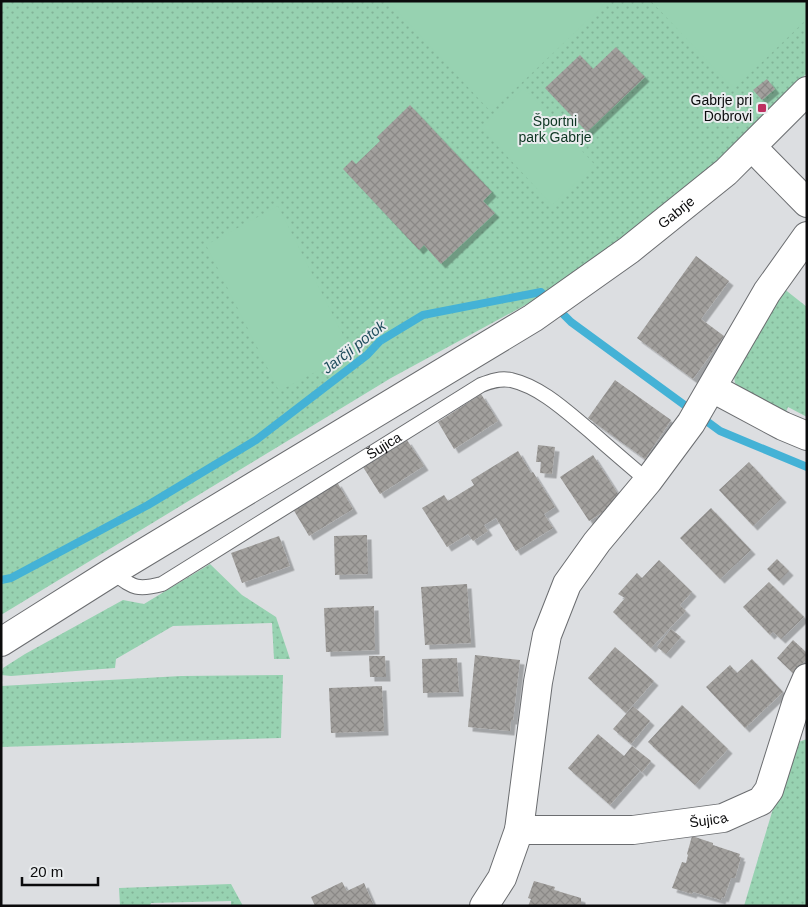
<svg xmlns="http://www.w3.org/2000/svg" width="808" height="907" viewBox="0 0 808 907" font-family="Helvetica,sans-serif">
  <defs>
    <pattern id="grass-dots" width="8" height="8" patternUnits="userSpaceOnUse" patternTransform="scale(1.25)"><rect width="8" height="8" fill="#97d2b1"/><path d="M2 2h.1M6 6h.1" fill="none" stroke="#81b397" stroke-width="1.8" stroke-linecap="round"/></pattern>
    <pattern id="building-cross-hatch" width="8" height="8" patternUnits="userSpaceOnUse" patternTransform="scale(1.25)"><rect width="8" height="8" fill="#a2a09d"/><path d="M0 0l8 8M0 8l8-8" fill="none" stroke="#8a8886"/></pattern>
    <filter id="shadow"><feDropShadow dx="4.5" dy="4.5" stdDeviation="0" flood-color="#0004"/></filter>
  </defs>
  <rect width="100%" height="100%" fill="#dcdee1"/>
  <path fill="url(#grass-dots)" d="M 1,1 L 807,1 L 807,73 L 768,113 L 706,171 L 620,241 L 540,297 L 391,378 L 1,615 Z
    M 783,288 L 807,307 L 807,417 L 788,407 L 785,414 L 744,392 L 735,383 L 733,370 Z
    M 210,564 L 242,595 L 276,617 L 290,659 L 274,659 L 272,623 L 173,626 L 116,659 L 115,668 L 11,676 L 1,675 L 3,668 L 25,654 L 123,600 L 144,604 Z
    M 283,675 L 281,738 L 1,747 L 1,686 L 181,676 Z
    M 807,739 L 807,906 L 744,906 L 772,812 L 795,743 Z
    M 231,884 L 243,906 L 231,906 L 231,901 L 151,903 L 150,906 L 120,906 L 119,888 Z"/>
  <path fill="#97d2b1" d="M 388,1 L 608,1 L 491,112 Z
    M 651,1 L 807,1 L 807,19 L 734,89 Z
    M 524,88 L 595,165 L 552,205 L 481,128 Z
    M 278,206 L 352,353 L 279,391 L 206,245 Z"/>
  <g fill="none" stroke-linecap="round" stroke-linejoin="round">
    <path stroke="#44b2d6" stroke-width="8" d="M 557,308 L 571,322 L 720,431 L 807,467
      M 1,580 L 11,578 L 148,505 L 256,440 L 367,355 L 380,341 L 423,315 L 541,292 L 549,300"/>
  </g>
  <path fill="url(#building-cross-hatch)" filter="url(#shadow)" d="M 616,47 L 645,77 L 587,132 L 545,88 L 580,55 L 593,69 Z
    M 767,79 L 775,89 L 762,100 L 753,90 Z
    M 410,105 L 492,192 L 483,201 L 495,213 L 441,264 L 424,245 L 419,250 L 343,169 L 352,160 L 356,164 L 380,141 L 377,137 Z
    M 696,256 L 729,281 L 701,319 L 724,336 L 693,379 L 637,338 Z
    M 615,380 L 671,420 L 645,459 L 588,418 Z
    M 481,394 L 498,421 L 454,449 L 438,422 Z
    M 407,440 L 424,466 L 380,494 L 363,467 Z
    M 538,445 L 555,447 L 552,474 L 540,473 L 541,462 L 536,462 Z
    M 518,451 L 531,473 L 533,472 L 555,507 L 544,514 L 553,528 L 516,551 L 496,518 L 484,525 L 488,531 L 473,541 L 468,534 L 447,547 L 422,508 L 444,495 L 448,501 L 474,485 L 471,480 Z
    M 593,455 L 622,500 L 589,521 L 560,477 Z
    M 749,462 L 782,498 L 753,526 L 719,490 Z
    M 337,482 L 353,509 L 309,536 L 293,509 Z
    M 711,508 L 751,550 L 720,579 L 680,538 Z
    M 367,535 L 368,574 L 335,575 L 334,536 Z
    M 279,536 L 290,566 L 242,583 L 231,553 Z
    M 777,559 L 789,571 L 779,581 L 767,569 Z
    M 659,560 L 692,592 L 680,605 L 686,611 L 651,648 L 613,612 L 625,598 L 618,594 L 637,573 L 642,578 Z
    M 769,582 L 804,617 L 781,639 L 773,632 L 770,635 L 743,607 Z
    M 467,584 L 471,643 L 425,645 L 421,587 Z
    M 374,606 L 375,650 L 326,652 L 324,608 Z
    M 671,629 L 681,637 L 666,654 L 657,647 Z
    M 793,640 L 807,653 L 807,659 L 793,673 L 777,658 Z
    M 615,647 L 654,681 L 626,713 L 588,678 Z
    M 475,655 L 520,660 L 513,720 L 511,720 L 510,731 L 468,727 Z
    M 369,656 L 385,656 L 386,677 L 370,677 Z
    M 457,658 L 459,692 L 423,693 L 422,659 Z
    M 752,659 L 783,692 L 745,728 L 706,687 L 730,665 L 737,673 Z
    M 382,686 L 384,731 L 331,733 L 329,688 Z
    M 682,705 L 728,749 L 695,785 L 648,742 Z
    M 633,706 L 650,721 L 631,744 L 613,729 Z
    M 598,734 L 624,756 L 632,746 L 651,761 L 642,772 L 630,761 L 640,771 L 610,805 L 568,768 Z
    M 692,836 L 713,843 L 713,845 L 740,854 L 739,857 L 741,857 L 735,878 L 731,878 L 724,898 L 722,897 L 721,900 L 693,892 L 692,894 L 672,888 L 682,862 L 686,863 L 688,855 L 687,854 Z
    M 534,881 L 555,887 L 554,890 L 581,898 L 581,906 L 528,906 L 531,899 L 528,898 Z
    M 342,882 L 347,891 L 364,883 L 374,906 L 315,906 L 311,897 Z"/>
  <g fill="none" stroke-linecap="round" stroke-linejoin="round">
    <defs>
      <g id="lane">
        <path id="s1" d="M 112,572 C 133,587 136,591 162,584 L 481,385 C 491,381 500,378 511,380 C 541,387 566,411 589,430 C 608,447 628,464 648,481"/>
      </g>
      <g id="street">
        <path d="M 752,147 L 807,203"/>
        <path d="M 712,388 L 783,426 L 807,436"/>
        <path id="s2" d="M 519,830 L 633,830 L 723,818 L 761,801 L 769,790 L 797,701 L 807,678"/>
        <path d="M 484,906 L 502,878 L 519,830 L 538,682 L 547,635 L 567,584 L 597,542 L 648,481 L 691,423 L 767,292 L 807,236"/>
      </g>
      <g id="secondary">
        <path id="s3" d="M 1,642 L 112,572 L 533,318 L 629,250 L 726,172 L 807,91"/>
      </g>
    </defs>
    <use href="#lane" stroke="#6b6d70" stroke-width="16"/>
    <use href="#street" stroke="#6b6d70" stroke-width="30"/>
    <use href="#secondary" stroke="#6b6d70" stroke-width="30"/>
    <use href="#lane" stroke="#fff" stroke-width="14"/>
    <use href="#street" stroke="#fff" stroke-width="28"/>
    <use href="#secondary" stroke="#fff" stroke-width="28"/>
  </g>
  <rect fill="#bd3060" stroke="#e9ecee" stroke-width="2" x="757" y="103" width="10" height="10" rx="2.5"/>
  <g text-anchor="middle" stroke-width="4" stroke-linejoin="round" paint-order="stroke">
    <g font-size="14" fill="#0b0b0c" stroke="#e9ecee" text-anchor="end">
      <text x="752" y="105">Gabrje pri<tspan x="752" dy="16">Dobrovi</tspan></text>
    </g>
    <g font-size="14" fill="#0d3522" stroke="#e9ecee">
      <text x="555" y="126">Športni<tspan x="555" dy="16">park Gabrje</tspan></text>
    </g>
    <g font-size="14" fill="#0b0b0c" stroke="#e9ecee">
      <text dy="5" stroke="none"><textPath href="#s3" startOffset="801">Gabrje</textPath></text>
      <text dy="5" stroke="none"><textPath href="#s1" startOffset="316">Šujica</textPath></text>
      <text dy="5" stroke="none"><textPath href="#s2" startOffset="190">Šujica</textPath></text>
    </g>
    <g font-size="15" font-style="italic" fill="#1e4c5c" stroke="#e9ecee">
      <text transform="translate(354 347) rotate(-38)" y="5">Jarčji potok</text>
    </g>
  </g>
  <rect width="808" height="907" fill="none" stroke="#0b0b0c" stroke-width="5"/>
  <path d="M22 877v8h76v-8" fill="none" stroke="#0b0b0c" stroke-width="2.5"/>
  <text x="30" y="877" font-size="15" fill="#0b0b0c" stroke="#e9ecee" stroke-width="4" paint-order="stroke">20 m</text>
</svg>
